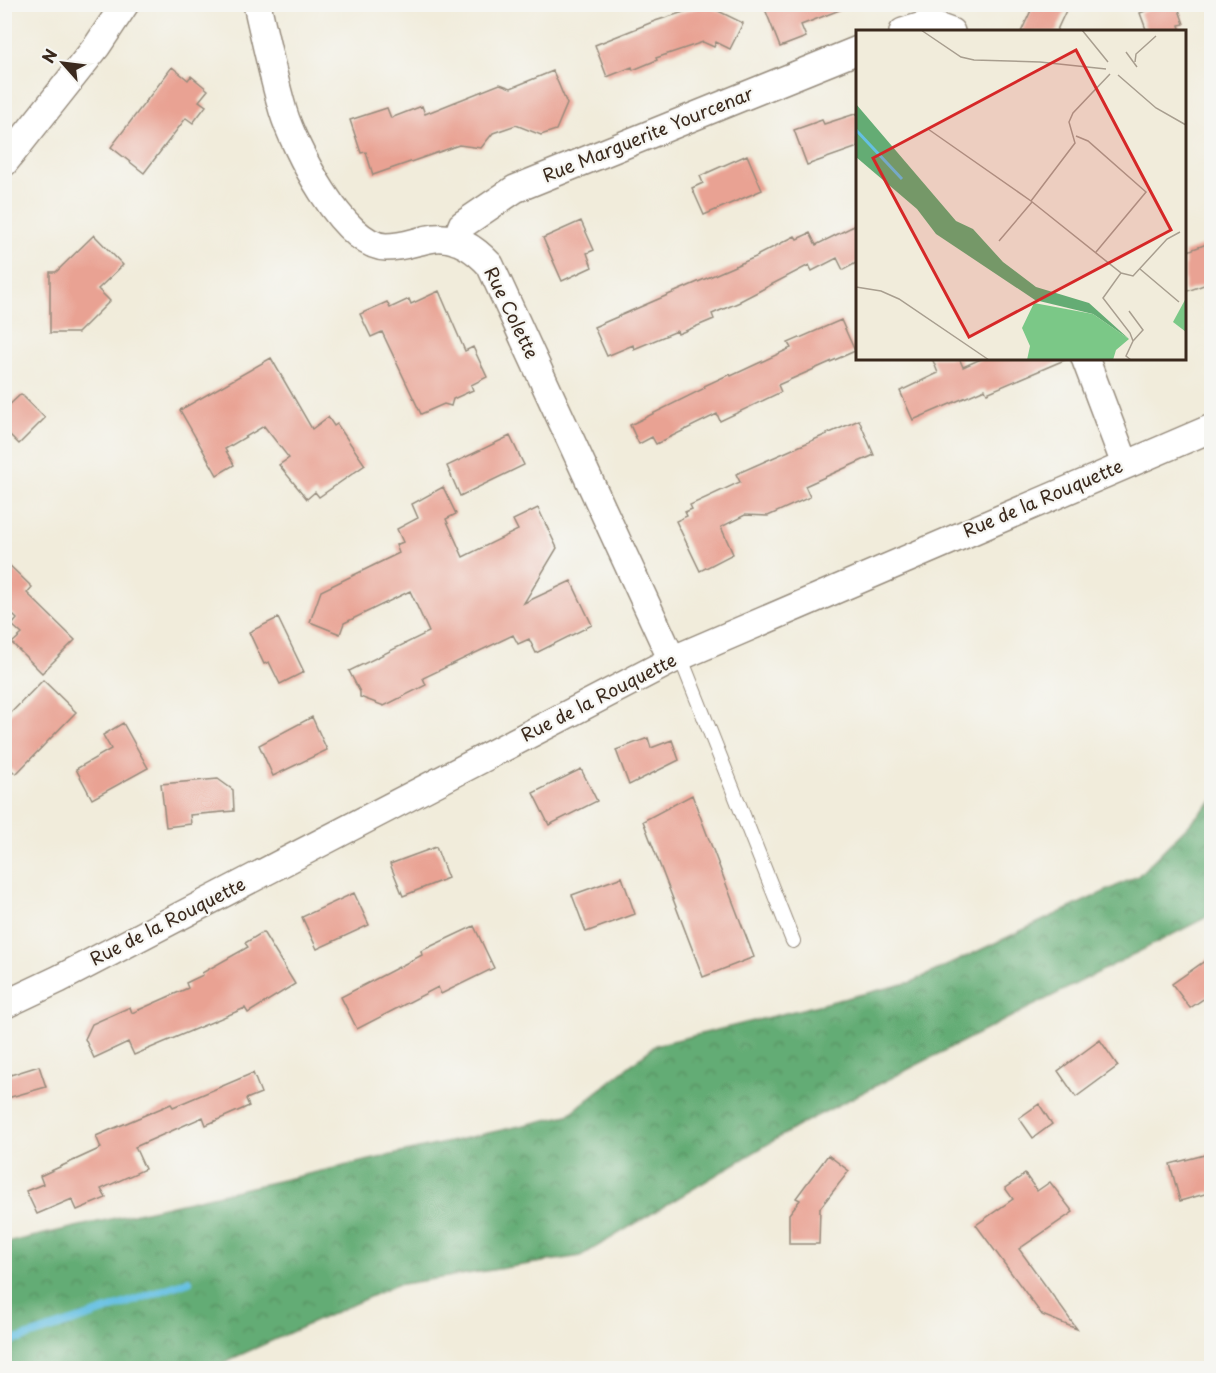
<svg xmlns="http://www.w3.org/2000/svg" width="1216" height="1373" viewBox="0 0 1216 1373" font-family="'Playpen Sans',sans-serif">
  <defs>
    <pattern id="forest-crowns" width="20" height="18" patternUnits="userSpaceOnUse" patternTransform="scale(1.5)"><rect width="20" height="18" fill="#64ac74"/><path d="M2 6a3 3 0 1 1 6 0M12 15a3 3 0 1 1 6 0" fill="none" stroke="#548c5f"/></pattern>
  </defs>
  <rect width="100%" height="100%" fill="#f6f6f2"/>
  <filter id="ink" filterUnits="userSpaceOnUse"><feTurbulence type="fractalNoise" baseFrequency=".0167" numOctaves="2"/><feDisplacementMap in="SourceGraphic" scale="12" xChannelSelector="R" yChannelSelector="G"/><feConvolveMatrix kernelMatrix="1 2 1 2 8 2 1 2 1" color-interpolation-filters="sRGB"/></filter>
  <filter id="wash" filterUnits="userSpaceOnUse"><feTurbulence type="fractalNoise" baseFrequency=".008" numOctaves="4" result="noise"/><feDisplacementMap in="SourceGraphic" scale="24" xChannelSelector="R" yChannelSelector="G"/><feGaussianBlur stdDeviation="1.35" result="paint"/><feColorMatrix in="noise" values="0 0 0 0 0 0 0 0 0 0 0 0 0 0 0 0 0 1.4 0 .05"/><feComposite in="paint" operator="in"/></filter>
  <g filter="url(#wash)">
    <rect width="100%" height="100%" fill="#f1ecdb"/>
    <path fill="url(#forest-crowns)" stroke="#506b49" stroke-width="1.5" d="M 1211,802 L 1211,912 L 1205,918 L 803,1123 L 581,1256 L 396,1285 L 211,1368 L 5,1368 L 5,1243 L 568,1115 L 656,1045 L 912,982 L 1138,876 Z"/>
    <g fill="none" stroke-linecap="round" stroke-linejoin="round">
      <path stroke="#65c0e3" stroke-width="8" d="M 4,1344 L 90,1316 L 189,1281"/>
    </g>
    <g id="blocks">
      <path fill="#e9a293" d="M 763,4 L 850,4 L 850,6 L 801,25 L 806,37 L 780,47 Z
        M 1034,4 L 1069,4 L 1056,32 L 1021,32 Z
        M 1163,4 L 1177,4 L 1184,24 L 1179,25 L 1181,32 L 1147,32 L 1140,13 Z
        M 706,5 L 743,23 L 730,49 L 716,42 L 714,47 L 703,42 L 656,58 L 657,60 L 633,70 L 632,67 L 607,77 L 595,45 L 655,21 Z
        M 172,67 L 188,80 L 191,76 L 208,90 L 199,101 L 206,106 L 193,123 L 186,118 L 144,173 L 111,147 Z
        M 553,71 L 567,104 L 556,130 L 541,135 L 516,125 L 493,133 L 481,148 L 459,145 L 373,175 L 366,152 L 361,153 L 350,120 L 387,108 L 391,118 L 422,106 L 425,114 L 500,84 L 511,88 Z
        M 858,113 L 858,147 L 807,165 L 794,130 L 822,120 L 824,124 Z
        M 747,155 L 762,190 L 704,215 L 692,188 L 703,183 L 700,176 Z
        M 581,221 L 594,250 L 587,253 L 592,267 L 562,281 L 543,238 Z
        M 858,224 L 858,262 L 843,270 L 837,258 L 812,271 L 809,265 L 740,301 L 740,302 L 712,314 L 714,319 L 678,334 L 677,331 L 634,349 L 633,345 L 607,356 L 594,327 L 758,256 L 758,255 L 795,236 L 797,239 L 810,233 L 816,245 Z
        M 94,235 L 123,265 L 98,289 L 110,301 L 78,333 L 50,333 L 50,272 L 56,272 Z
        M 1212,242 L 1212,282 L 1185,292 L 1185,252 Z
        M 439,291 L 465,351 L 473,347 L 487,377 L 471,385 L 473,390 L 453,399 L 451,406 L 444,404 L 421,414 L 382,332 L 371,337 L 360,314 L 387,302 L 390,308 L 409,299 L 411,304 Z
        M 841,320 L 855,351 L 778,385 L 781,392 L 720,421 L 717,414 L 656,444 L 652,437 L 639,444 L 630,425 L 705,388 L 704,386 L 730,374 L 731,376 L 791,348 L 788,343 Z
        M 271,358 L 312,429 L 328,417 L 334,426 L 337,424 L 365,465 L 319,497 L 315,492 L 307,499 L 279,465 L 289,458 L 264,426 L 225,449 L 234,465 L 217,475 L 180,410 Z
        M 932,358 L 959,358 L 963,367 L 983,358 L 1069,358 L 987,393 L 985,389 L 913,420 L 900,391 L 938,373 Z
        M 21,394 L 45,418 L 19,444 L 4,429 L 4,410 Z
        M 859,420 L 874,455 L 805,486 L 810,497 L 768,516 L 745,515 L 721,527 L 733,554 L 700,571 L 676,521 L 687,516 L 685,512 L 692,509 L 690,505 L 740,482 L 736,474 Z
        M 510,436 L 524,465 L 460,496 L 447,466 Z
        M 443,487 L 456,514 L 446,519 L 463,557 L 518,530 L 513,520 L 538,508 L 557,548 L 524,603 L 571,581 L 592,625 L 536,653 L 529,639 L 518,644 L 513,635 L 423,678 L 426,685 L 384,706 L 360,697 L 360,692 L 349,671 L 429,632 L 410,591 L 344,623 L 340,634 L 310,622 L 321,591 L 399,553 L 396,545 L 403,542 L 397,529 L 418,518 L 412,504 Z
        M 4,560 L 32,587 L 27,593 L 75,640 L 42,673 L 12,643 L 22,634 L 12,625 L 17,619 L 9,611 L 4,615 Z
        M 278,618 L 304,672 L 280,684 L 269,662 L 264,664 L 249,632 Z
        M 43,680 L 76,712 L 16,774 L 4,763 L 4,720 Z
        M 312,717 L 327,750 L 273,776 L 259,745 Z
        M 123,723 L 148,768 L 92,799 L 76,769 L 111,749 L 103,735 Z
        M 648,738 L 651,748 L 672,740 L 679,760 L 629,785 L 616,750 Z
        M 581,769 L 597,801 L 549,825 L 533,793 Z
        M 218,779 L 233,790 L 234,811 L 190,815 L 191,824 L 166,827 L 161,784 Z
        M 692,795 L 754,957 L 703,977 L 643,821 Z
        M 436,847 L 448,878 L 403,896 L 390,864 Z
        M 622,877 L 635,914 L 586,932 L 572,895 Z
        M 354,893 L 369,925 L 317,949 L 302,917 Z
        M 474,926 L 494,968 L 441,994 L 438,987 L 357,1029 L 341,997 L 422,955 L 421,951 Z
        M 263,932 L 295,984 L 248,1013 L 245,1008 L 134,1055 L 128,1042 L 94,1058 L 85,1039 L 92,1024 L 130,1007 L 132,1013 L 188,988 L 186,983 L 203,975 L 202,973 L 248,947 L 245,943 Z
        M 1212,956 L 1212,993 L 1190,1008 L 1172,984 Z
        M 1100,1040 L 1118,1066 L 1076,1097 L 1058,1071 Z
        M 39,1066 L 46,1087 L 4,1099 L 4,1077 Z
        M 253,1073 L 261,1093 L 246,1099 L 249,1106 L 206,1125 L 203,1117 L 135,1147 L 145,1169 L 101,1189 L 106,1198 L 77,1210 L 72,1199 L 37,1214 L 26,1191 L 43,1184 L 40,1176 L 101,1148 L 96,1136 L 171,1104 L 173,1107 Z
        M 1039,1104 L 1052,1124 L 1033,1138 L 1019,1118 Z
        M 1212,1153 L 1212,1192 L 1180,1201 L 1170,1164 Z
        M 828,1155 L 849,1171 L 820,1208 L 819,1244 L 789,1244 L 789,1214 L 800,1200 L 796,1198 Z
        M 1025,1174 L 1037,1191 L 1050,1182 L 1073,1212 L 1019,1249 L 1077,1329 L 1042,1315 L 976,1225 L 1013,1199 L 1005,1188 Z"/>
    </g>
  </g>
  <g filter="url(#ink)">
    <use href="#blocks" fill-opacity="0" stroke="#968b7c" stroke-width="1.5"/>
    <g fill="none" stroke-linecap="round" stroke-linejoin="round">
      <defs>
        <path id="service" d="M 680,656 L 793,941"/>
        <path id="minor" d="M 257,4 C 265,40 273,76 283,111 C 294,147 343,246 386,247 C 405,247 418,240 435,238 C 457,236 476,250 490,265 L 672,660
          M 903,32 L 929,24 L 951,32
          M 4,163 L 97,46 L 125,4
          M 456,241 L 462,225 L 515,189 L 858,50
          M 1085,358 L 1125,464
          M 4,1005 L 59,979 L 672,660 L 1212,428"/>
      </defs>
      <use href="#service" stroke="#968b7c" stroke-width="16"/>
      <use href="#minor" stroke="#968b7c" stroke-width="30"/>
      <use href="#service" stroke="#fff" stroke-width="14"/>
      <use href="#minor" stroke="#fff" stroke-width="27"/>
    </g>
  </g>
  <g text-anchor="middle" stroke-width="4.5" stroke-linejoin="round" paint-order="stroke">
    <g font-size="18" fill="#3b2a1e" stroke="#f6f6f2">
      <text transform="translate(648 135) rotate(-22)" y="6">Rue Marguerite Yourcenar</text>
      <text transform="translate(511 313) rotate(64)" y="6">Rue Colette</text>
      <text transform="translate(1043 499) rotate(-23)" y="6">Rue de la Rouquette</text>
      <text transform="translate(599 698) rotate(-27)" y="6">Rue de la Rouquette</text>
      <text transform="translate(168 922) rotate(-27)" y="6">Rue de la Rouquette</text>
    </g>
  </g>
  <g transform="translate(856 30)">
    <rect width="330" height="330" fill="#f1ecdb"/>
    <path d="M 0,74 L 100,191 L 117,199 L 147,232 L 180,257 L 233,273 L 273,309 L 237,284 L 179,270 L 80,204 L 61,179 L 0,127 Z" fill="#64ac74"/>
    <path d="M 178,273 L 237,284 L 273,309 L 260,320 L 257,330 L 171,330 L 174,316 L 166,298 Z" fill="#7bc887"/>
    <path d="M 330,268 L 330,302 L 317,292 Z" fill="#7bc887"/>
    <path fill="none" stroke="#65c0e3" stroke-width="3" d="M 0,100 L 46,149"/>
    <path fill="none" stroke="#a89e8f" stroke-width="1.5" d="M 65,0 L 105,27 L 118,30 L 184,32 L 250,39M 226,0 L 252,32M 270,22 L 281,37M 279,32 L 280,24 L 300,6M 262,45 L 300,78 L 330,95M 72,99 L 175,171 L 265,243 L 247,268 L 274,303 L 277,311 L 270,326 L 275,330M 220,106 L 232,111 L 290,162 L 240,222M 175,171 L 219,113 L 213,92 L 217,83 L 254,44M 143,211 L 176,172M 284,239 L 323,272M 265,243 L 277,246 L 311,209 L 324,202M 0,257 L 25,261 L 43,269 L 133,330M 273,281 L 287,300 L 277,311"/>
    <path fill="#d62828" fill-opacity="0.15" stroke="#d62828" stroke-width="3" d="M 220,20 L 315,200 L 113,307 L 17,128 Z"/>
    <rect width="330" height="330" fill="none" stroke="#3b2a1e" stroke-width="3"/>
  </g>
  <rect width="1216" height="1373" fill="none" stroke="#f6f6f2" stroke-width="24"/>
  <g transform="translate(63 63) rotate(298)" stroke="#f6f6f2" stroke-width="4.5" paint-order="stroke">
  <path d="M0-4.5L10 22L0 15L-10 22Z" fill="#3b2a1e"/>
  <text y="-9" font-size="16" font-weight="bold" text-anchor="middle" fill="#3b2a1e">N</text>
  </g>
</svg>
